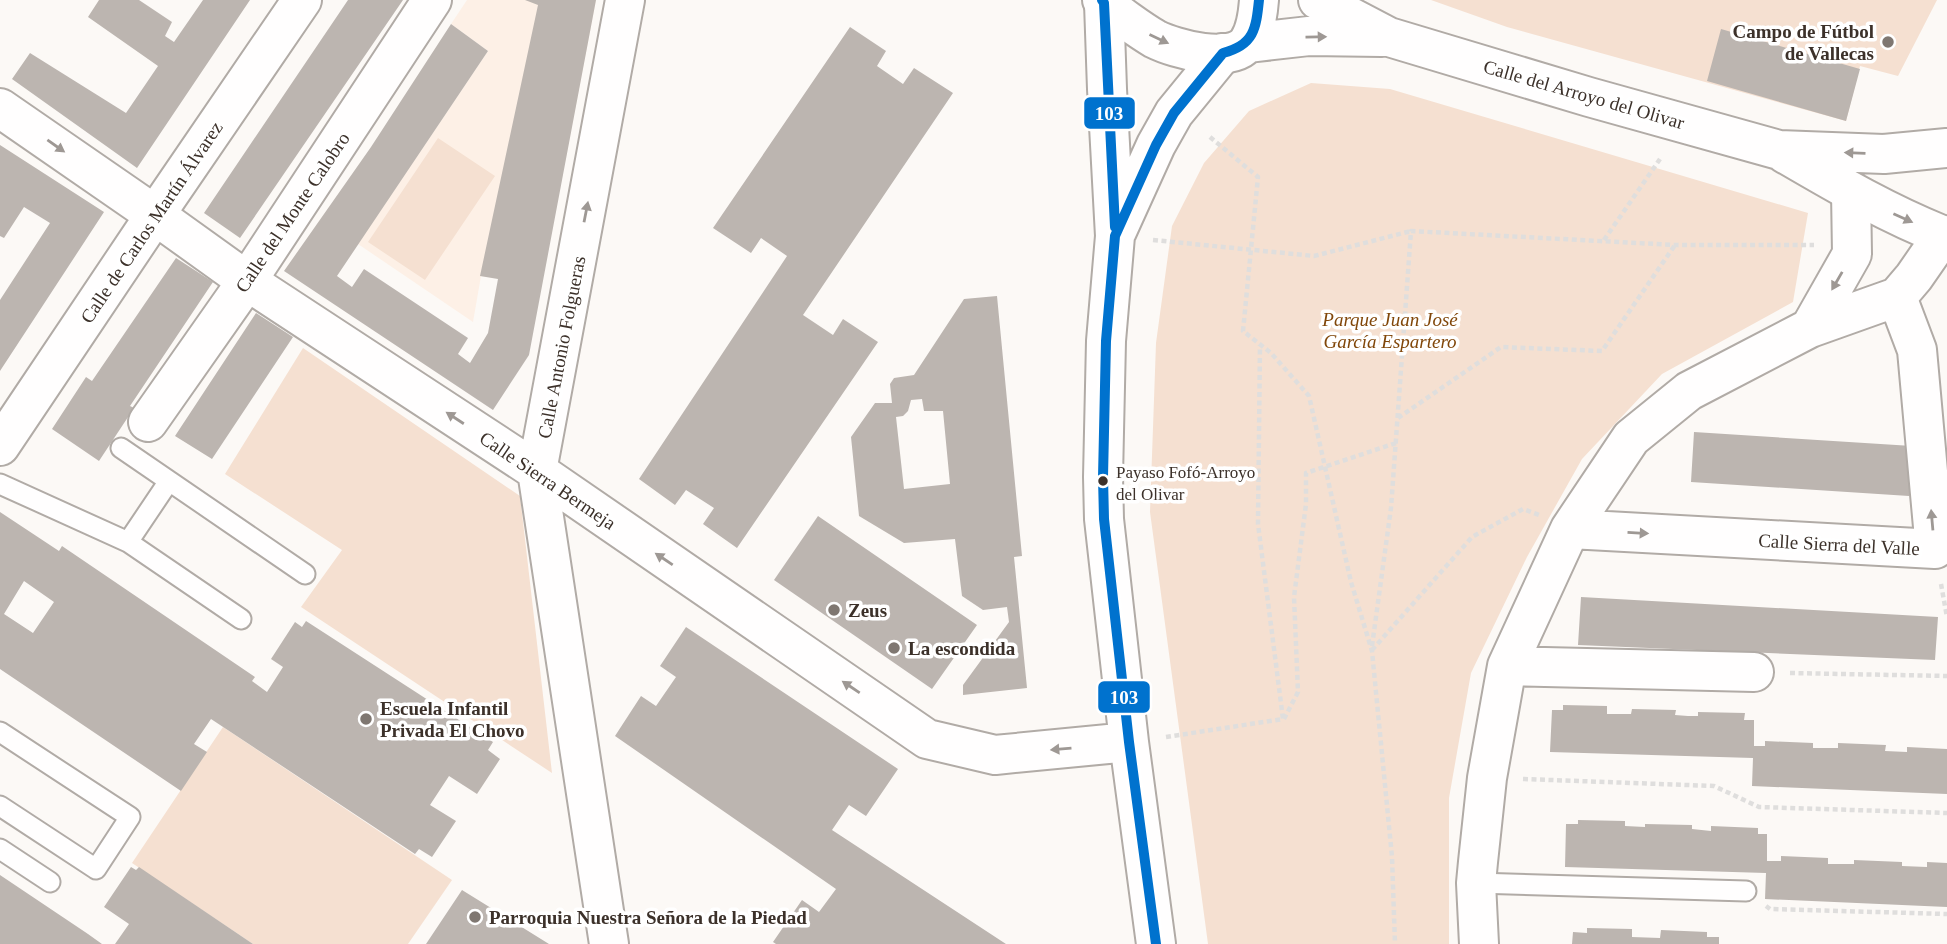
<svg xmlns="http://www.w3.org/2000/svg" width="1947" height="944" viewBox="0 0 1947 944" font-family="Georgia,serif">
  <rect width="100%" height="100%" fill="#fcf9f6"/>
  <path fill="#fdf0e6" d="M 467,0 L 596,0 L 541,287 L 511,280 L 481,276 L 473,322 L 358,244 L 488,51 L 451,24 Z"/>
  <path fill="#f5e0d1" d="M 1431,0 L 1937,0 L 1898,76 L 1860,66 L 1846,121 L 1507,27 Z
    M 1311,83 L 1390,89 L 1808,213 L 1793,302 L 1662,374 L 1582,459 L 1527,557 L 1471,673 L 1449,798 L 1449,944 L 1208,944 L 1150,512 L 1156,343 L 1172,226 L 1204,163 L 1249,111 Z
    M 438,138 L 495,176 L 425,280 L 368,242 Z
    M 303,348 L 520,496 L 552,773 L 301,607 L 342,550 L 225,474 Z
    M 223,727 L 452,880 L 408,944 L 253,944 L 132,863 Z"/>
  <path fill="#bcb5b0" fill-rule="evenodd" d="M 99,0 L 139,0 L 172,22 L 165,36 L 174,42 L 203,0 L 250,0 L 137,168 L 12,79 L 30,53 L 126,113 L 158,66 L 88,17 Z
    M 348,0 L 403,0 L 240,238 L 204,213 Z
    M 525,0 L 596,0 L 529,355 L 493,410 L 284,271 L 371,147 L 451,24 L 488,51 L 337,276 L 352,287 L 364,269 L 468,338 L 458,354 L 470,363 L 488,333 L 498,279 L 480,276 L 538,5 Z
    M 850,27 L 886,51 L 877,66 L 903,84 L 914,68 L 953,93 L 803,315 L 833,335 L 843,319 L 878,342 L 737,548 L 703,524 L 714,508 L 686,490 L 675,505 L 639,479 L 787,256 L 761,238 L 751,253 L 713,228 Z
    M 1721,29 L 1860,69 L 1846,121 L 1707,81 Z
    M 0,145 L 104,212 L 0,371 L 0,300 L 50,223 L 24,207 L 4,238 L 0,236 Z
    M 176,258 L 213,282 L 130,406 L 134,408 L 99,461 L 52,429 L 86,377 L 92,381 Z
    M 997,296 L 1022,556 L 1014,557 L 1027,688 L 963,695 L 963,685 L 1009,622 L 1007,607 L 983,610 L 962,596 L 955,539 L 904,543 L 859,516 L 851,437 L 875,403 L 892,403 L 890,384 L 894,378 L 914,375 L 964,299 ZM 922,399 L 924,411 L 943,411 L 950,484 L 904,489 L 896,417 L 903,416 L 908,411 L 911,400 Z
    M 256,313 L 293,337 L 212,459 L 175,436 Z
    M 1694,432 L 1912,446 L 1909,496 L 1691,482 Z
    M 0,512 L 59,551 L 62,546 L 255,677 L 252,681 L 267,692 L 283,667 L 271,659 L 295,622 L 302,627 L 306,621 L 493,742 L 488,750 L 500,759 L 477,794 L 449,776 L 430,805 L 456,821 L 432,857 L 419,849 L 415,854 L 211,719 L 194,744 L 207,752 L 181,791 L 0,669 ZM 24,581 L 54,602 L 33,633 L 4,614 Z
    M 818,516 L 977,625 L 932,689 L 774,580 Z
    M 1581,597 L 1938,617 L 1935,660 L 1578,645 Z
    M 686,627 L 898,769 L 866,816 L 849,805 L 832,830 L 1006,944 L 776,944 L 773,942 L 802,900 L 819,912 L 836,889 L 615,736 L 641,696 L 656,706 L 676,677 L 660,666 Z
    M 1563,705 L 1607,706 L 1607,714 L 1631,714 L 1632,709 L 1676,710 L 1675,715 L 1688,716 L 1698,716 L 1698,712 L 1745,713 L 1744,720 L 1754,720 L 1754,746 L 1765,746 L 1765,741 L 1813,743 L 1813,748 L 1838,748 L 1838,743 L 1886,745 L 1885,751 L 1907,752 L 1907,747 L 1947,749 L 1947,794 L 1752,786 L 1753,758 L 1550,752 L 1552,710 L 1563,710 Z
    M 1578,820 L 1625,821 L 1625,826 L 1645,827 L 1645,824 L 1692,825 L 1692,829 L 1711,831 L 1711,826 L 1758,828 L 1758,834 L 1767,834 L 1767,861 L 1781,861 L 1781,856 L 1828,858 L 1828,864 L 1854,864 L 1854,860 L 1902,862 L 1902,866 L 1927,867 L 1927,862 L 1947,863 L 1947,907 L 1765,899 L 1766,873 L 1565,867 L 1566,824 L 1578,824 Z
    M 131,867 L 136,870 L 139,867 L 253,944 L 115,944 L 129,924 L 104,907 Z
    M 0,875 L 88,934 L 102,944 L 0,944 Z
    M 462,890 L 549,944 L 426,944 Z
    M 1587,928 L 1632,929 L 1632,937 L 1660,938 L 1661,930 L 1707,932 L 1707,937 L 1719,937 L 1719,944 L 1572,944 L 1573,932 L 1587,933 Z"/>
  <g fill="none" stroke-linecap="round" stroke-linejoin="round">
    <defs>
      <path id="service" d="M 121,448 L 305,574
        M 0,484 L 128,542 L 241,619
        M 128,542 L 169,481
        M 0,732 L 130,817 L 96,869 L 0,806
        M 0,849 L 50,882
        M 1476,883 L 1746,891"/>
      <path id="minor" d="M 1104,3 L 1107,89 L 1115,236 L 1106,341 L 1103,477 L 1104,519 L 1129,742 L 1156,944
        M 0,108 L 155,215 L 247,281 L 537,471 L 927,739 L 995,755 L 1129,742
        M 1117,231 L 1156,145 L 1174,113 L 1223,53
        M 1810,328 L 1852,254 L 1851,192
        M 148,422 L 247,281 L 432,0
        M 0,446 L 155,215 L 302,0
        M 1570,529 L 1935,549 L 1917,350 L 1897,297
        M 1507,666 L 1754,672
        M 609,944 L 537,471 L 625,0
        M 1479,944 L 1476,883 L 1478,862 L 1487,778 L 1507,666 L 1570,529 L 1631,438 L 1689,391 L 1810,328 L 1897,297 L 1914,277 L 1943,235"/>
      <path id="tertiary" d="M 1102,0 C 1111,10 1143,32 1155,39 C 1175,49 1232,65 1248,42 C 1256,30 1258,14 1259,0
        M 1318,0 L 1389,37 L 1589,97 L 1779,150 L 1884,154 L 1947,148
        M 1248,43 L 1309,36 L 1382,37
        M 1784,153 C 1837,184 1890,215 1947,237"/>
    </defs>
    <use href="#service" stroke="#b1aba6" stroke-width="23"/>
    <use href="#minor" stroke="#b1aba6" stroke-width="42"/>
    <use href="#tertiary" stroke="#b1aba6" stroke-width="42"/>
    <path stroke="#dfdedd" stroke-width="4.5" stroke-dasharray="5 3.5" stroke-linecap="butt" d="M 1210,137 L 1258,177 L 1243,331 L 1271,353 L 1309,396 L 1351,582 L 1372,651 L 1392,857 L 1395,944
      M 1153,240 L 1314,256 L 1411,231
      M 1604,240 L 1660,159
      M 1398,418 L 1501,347 L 1602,351 L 1675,245
      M 1941,584 L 1947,617
      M 1372,646 L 1391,508 L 1411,231 L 1675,245 L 1814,245
      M 1372,650 L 1472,537 L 1523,509 L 1539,515
      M 1790,673 L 1947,676
      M 1284,719 L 1298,692 L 1294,597 L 1306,504 L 1306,473 L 1396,443
      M 1166,737 L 1283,719 L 1258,524 L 1260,345
      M 1523,779 L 1714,786 L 1759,807 L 1947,813
      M 1766,906 L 1770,909 L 1947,914"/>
    <use href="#service" stroke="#fffefe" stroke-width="19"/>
    <use href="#minor" stroke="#fffefe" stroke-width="38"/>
    <use href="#tertiary" stroke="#fffefe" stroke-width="38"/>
    <defs>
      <path id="bus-1" d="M 1102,0 L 1104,3 L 1115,227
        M 1156,944 L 1129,742 L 1104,519 L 1103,477 L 1106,341 L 1115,236 L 1156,145 L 1174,113 L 1223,53 C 1254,45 1256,29 1259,0"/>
    </defs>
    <use href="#bus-1" stroke="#fff" stroke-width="16"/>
    <use href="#bus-1" stroke="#0072ce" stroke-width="10"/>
  </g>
  <defs><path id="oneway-solid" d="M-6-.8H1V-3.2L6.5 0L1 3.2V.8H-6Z" transform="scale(1.75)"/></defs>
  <g fill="#9e9894">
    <use href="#oneway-solid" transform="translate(1316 37) rotate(-1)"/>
    <use href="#oneway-solid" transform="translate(1159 39) rotate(25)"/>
    <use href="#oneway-solid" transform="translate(56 146) rotate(35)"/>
    <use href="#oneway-solid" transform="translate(1855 153) rotate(-178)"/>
    <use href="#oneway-solid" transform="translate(586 212) rotate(-79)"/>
    <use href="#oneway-solid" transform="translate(1903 218) rotate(24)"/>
    <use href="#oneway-solid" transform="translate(1837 281) rotate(120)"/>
    <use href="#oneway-solid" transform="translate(455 418) rotate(-147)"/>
    <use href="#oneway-solid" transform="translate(1932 520) rotate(-95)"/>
    <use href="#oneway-solid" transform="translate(1638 533) rotate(3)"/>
    <use href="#oneway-solid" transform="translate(664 559) rotate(-146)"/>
    <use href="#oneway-solid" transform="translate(851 687) rotate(-146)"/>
    <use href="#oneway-solid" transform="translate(1061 749) rotate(175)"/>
  </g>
  <g fill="#7f7771" stroke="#fff" stroke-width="2.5">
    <circle cx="1888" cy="42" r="7"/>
    <circle cx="834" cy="610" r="7"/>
    <circle cx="894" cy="648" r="7"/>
    <circle cx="366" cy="719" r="7"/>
    <circle cx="475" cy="917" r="7"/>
  </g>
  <circle fill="#3c312a" stroke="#fff" stroke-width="2.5" cx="1103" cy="481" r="6"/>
  <g text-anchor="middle" stroke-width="7" stroke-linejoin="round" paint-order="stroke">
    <g font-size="17" fill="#3c312a" stroke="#fff" text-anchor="start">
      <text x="1116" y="478">Payaso Fofó-Arroyo<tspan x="1116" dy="22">del Olivar</tspan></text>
    </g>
    <g font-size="19" font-weight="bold" fill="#3c312a" stroke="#fff" text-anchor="start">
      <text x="1874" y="38" text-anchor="end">Campo de Fútbol<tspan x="1874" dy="22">de Vallecas</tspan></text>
      <text x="848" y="617">Zeus</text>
      <text x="908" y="655">La escondida</text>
      <text x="380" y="715">Escuela Infantil<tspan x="380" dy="22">Privada El Chovo</tspan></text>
      <text x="489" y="924">Parroquia Nuestra Señora de la Piedad</text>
    </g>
    <g font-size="19" fill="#3c312a" stroke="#fff">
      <text transform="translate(1584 94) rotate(16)" y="7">Calle del Arroyo del Olivar</text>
      <text transform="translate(292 212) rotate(-56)" y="7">Calle del Monte Calobro</text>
      <text transform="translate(151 222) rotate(-56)" y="7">Calle de Carlos Martín Álvarez</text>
      <text transform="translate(561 347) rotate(-79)" y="7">Calle Antonio Folgueras</text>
      <text transform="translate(548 480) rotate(34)" y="7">Calle Sierra Bermeja</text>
      <text transform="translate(1839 544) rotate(3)" y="7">Calle Sierra del Valle</text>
    </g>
    <g font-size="19" font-style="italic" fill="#81470a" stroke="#fff">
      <text x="1390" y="326">Parque Juan José<tspan x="1390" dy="22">García Espartero</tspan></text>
    </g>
  </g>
  <g stroke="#fff" stroke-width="2.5">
    <rect x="1083" y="96" width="53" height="34" rx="7" fill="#0072ce"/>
    <rect x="1097" y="680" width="54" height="34" rx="7" fill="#0072ce"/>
  </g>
  <g font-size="19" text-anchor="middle" font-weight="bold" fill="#fff">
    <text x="1109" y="120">103</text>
    <text x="1124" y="704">103</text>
  </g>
</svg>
